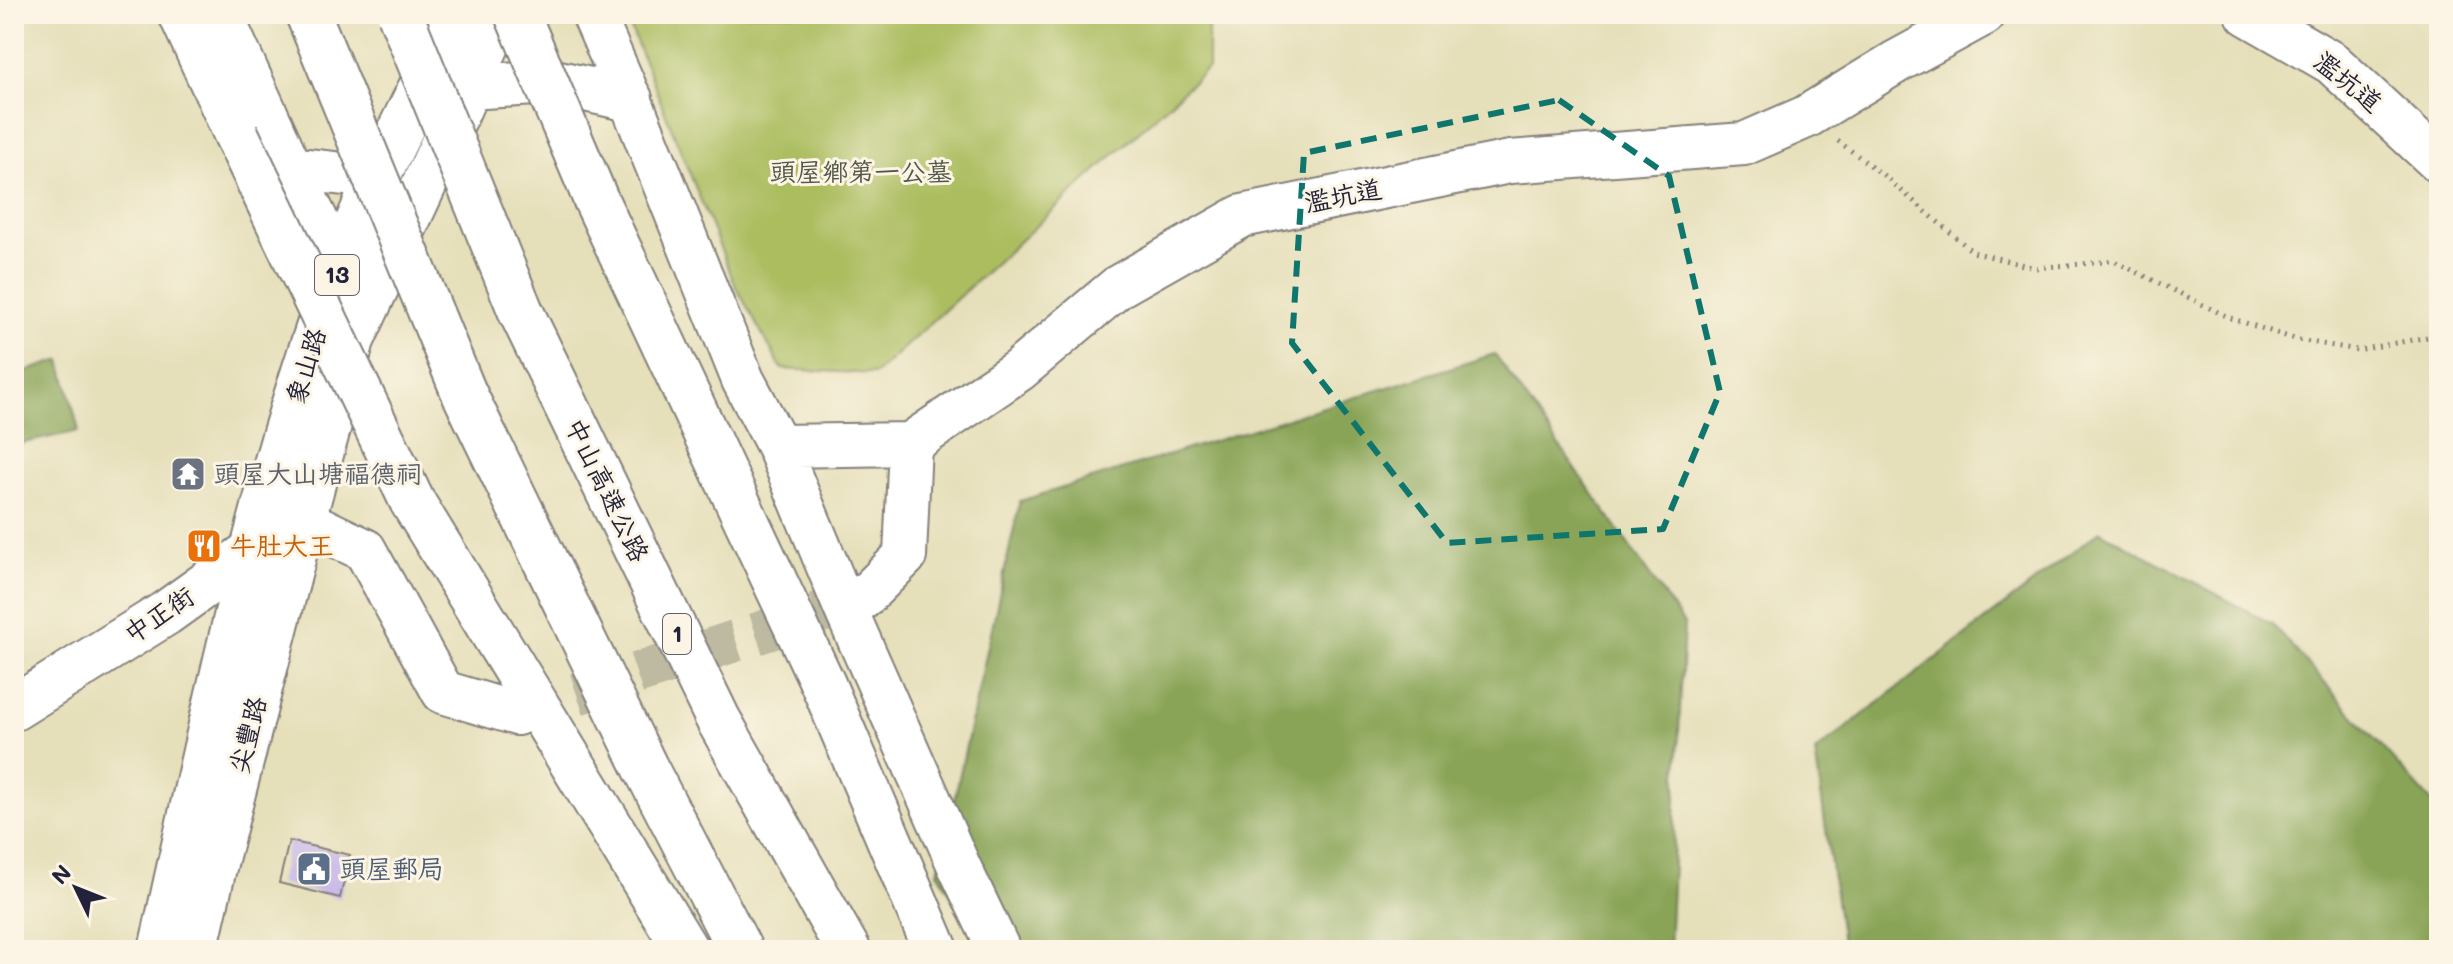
<svg xmlns="http://www.w3.org/2000/svg" width="2453" height="964" viewBox="0 0 2453 964" font-family="Mali,'LXGW WenKai TC',sans-serif">
  <rect width="100%" height="100%" fill="#fcf5e5"/>
  <filter id="ink" filterUnits="userSpaceOnUse"><feTurbulence type="fractalNoise" baseFrequency=".0125" numOctaves="2"/><feDisplacementMap in="SourceGraphic" scale="16" xChannelSelector="R" yChannelSelector="G"/><feConvolveMatrix kernelMatrix="1 2 1 2 8 2 1 2 1" color-interpolation-filters="sRGB"/></filter>
  <filter id="wash" filterUnits="userSpaceOnUse"><feTurbulence type="fractalNoise" baseFrequency=".006" numOctaves="4" result="noise"/><feDisplacementMap in="SourceGraphic" scale="32" xChannelSelector="R" yChannelSelector="G"/><feGaussianBlur stdDeviation="1.8" result="paint"/><feColorMatrix in="noise" values="0 0 0 0 0 0 0 0 0 0 0 0 0 0 0 0 0 1.4 0 .05"/><feComposite in="paint" operator="in"/></filter>
  <g filter="url(#wash)">
    <rect width="100%" height="100%" fill="#e5dfba"/>
    <path fill="#acbd61" stroke="#67704e" stroke-width="2" d="M 625,14 L 1208,14 L 1208,68 L 875,374 L 782,369 L 736,287 Z"/>
    <path fill="#89a457" stroke="#566349" stroke-width="2" d="M 1495,354 L 1684,624 L 1669,950 L 986,950 L 938,873 L 1020,501 Z
      M 61,360 L 79,431 L 14,445 L 14,375 Z
      M 2100,531 L 2272,624 L 2439,811 L 2439,950 L 1843,950 L 1815,752 Z"/>
    <g id="blocks">
      <path fill="#c6b7e9" d="M 289,841 L 350,855 L 340,898 L 279,883 Z"/>
    </g>
  </g>
  <g filter="url(#ink)">
    <use href="#blocks" fill-opacity="0" stroke="#84807a" stroke-width="2"/>
    <g fill="none" stroke-linecap="round" stroke-linejoin="round">
      <path stroke="#beb9a1" stroke-width="42" stroke-dasharray="42 21" stroke-linecap="butt" d="M 517,714 L 863,598"/>
      <defs>
        <path id="minor" d="M 221,14 L 291,168 L 352,292
          M 593,14 L 630,99 L 743,380 L 778,446 L 845,608 L 959,866 L 999,950
          M 2247,14 L 2332,63 L 2439,162
          M 291,168 L 379,178
          M 778,446 L 910,444
          M 303,520 L 365,550 L 443,692 L 517,714
          M 863,598 L 905,556 L 910,444 L 1019,370 L 1119,286 L 1242,216 L 1510,162 L 1744,144 L 1806,117 L 1896,62 L 1984,14"/>
        <path id="major" d="M 467,87 L 554,82 L 630,99
          M 14,708 L 166,613 L 262,544
          M 161,950 C 212,722 257,492 338,272 C 371,183 416,99 457,14
          M 195,950 L 215,863 L 303,520 L 352,340 L 437,157 L 501,14"/>
        <path id="highway" d="M 181,14 L 236,134
          M 596,200 L 823,684 L 936,950
          M 521,312 L 718,719 L 848,950
          M 464,393 L 646,769 L 740,950
          M 412,501 L 686,950"/>
      </defs>
      <use href="#minor" stroke="#84807a" stroke-width="46"/>
      <use href="#major" stroke="#84807a" stroke-width="48"/>
      <use href="#highway" stroke="#84807a" stroke-width="48"/>
      <path stroke="#84807a" stroke-width="5" stroke-dasharray="2 6" stroke-linecap="butt" d="M 1838,141 L 1882,174 L 1973,252 L 2035,268 L 2114,261 L 2230,318 L 2298,340 L 2358,350 L 2439,335"/>
      <use href="#minor" stroke="#fff" stroke-width="42"/>
      <use href="#major" stroke="#fff" stroke-width="44"/>
      <use href="#highway" stroke="#fff" stroke-width="44"/>
      <defs>
        <path id="highway-bridge" d="M 308,14 L 464,393
          M 400,14 L 521,312
          M 517,14 L 596,200
          M 236,134 L 412,501"/>
      </defs>
      <use href="#highway-bridge" stroke="#84807a" stroke-width="48" stroke-linecap="butt"/>
      <use href="#highway-bridge" stroke="#fff" stroke-width="44"/>
    </g>
  </g>
  <path fill="none" stroke="#0f766e" stroke-width="6" stroke-dasharray="16 10" stroke-linejoin="round" d="M 1559,100 L 1669,176 L 1720,392 L 1663,529 L 1447,543 L 1292,343 L 1304,153 Z"/>
  <defs>
    <symbol id="temple-square" viewBox="-11 -11 22 22"><rect x="-9" y="-9" width="18" height="18" rx="4" fill="#6b7280" stroke="#fcf5e5"/><path d="M0-6L5-2H3V0L6.5 2.5H4V6H1.5V3h-3V6H-4V2.5H-6.5L-3 0V-2H-5Z" fill="#fff"/></symbol>
    <symbol id="restaurant-square" viewBox="-11 -11 22 22"><rect x="-9" y="-9" width="18" height="18" rx="4" fill="#e8710a" stroke="#fcf5e5"/><path d="M-5-6h1v4h1v-4h1v4h1v-4h1v5L-1.5 .5V6h-2V.5L-5-1ZM5-6V6H3V1.5H1.5Q1.5-4 5-6Z" fill="#fff"/></symbol>
    <symbol id="civic-square" viewBox="-11 -11 22 22"><rect x="-9" y="-9" width="18" height="18" rx="4" fill="#5c6f8a" stroke="#fcf5e5"/><path d="M-.6-6.5H3V-4.5H.6V-3L4-1V1h2V6H-6V1h2V-1L-.6-3ZM-1.2 2.5V6h2.4V2.5Z" fill="#fff"/></symbol>
  </defs>
  <g fill-rule="evenodd">
    <use href="#temple-square" x="168" y="454" width="40" height="40"/>
    <use href="#restaurant-square" x="184" y="526" width="40" height="40"/>
    <use href="#civic-square" x="294" y="849" width="40" height="40"/>
  </g>
  <g text-anchor="middle" stroke-width="6" stroke-linejoin="round" paint-order="stroke">
    <g fill="#fcf5e5" stroke="#63616e" stroke-width="2">
      <rect x="315" y="255" width="44" height="40" rx="6"/>
      <rect x="663" y="614" width="28" height="40" rx="6"/>
    </g>
    <g font-size="24" font-weight="bold" fill="#22223b">
      <text x="337" y="283">13</text>
      <text x="677" y="642">1</text>
    </g>
    <g font-size="26" fill="#22223b" stroke="#fcf5e5">
      <text transform="translate(2348 82) rotate(39)" y="9">濫坑道</text>
      <text transform="translate(1343 196) rotate(-11)" y="9">濫坑道</text>
      <text transform="translate(306 366) rotate(-73)" y="9">象山路</text>
      <text transform="translate(607 490) rotate(64)" y="9">中山高速公路</text>
      <text transform="translate(159 615) rotate(-34)" y="9">中正街</text>
      <text transform="translate(248 735) rotate(-76)" y="9">尖豐路</text>
    </g>
    <g font-size="26" fill="#525848" stroke="#fcf5e5">
      <text x="861" y="181">頭屋鄉第一公墓</text>
    </g>
    <g font-size="26" fill="#5b616d" stroke="#fcf5e5" text-anchor="start">
      <text x="214" y="483">頭屋大山塘福德祠</text>
    </g>
    <g font-size="26" fill="#c56008" stroke="#fcf5e5" text-anchor="start">
      <text x="230" y="555">牛肚大王</text>
    </g>
    <g font-size="26" fill="#4e5e75" stroke="#fcf5e5" text-anchor="start">
      <text x="340" y="878">頭屋郵局</text>
    </g>
  </g>
  <rect width="2453" height="964" fill="none" stroke="#fcf5e5" stroke-width="48"/>
  <g transform="translate(76 888) rotate(313)" stroke="#fcf5e5" stroke-width="6" paint-order="stroke">
  <path d="M0-6L14 30L0 20L-14 30Z" fill="#22223b"/>
  <text y="-12" font-size="22" font-weight="bold" text-anchor="middle" fill="#22223b">N</text>
  </g>
</svg>
